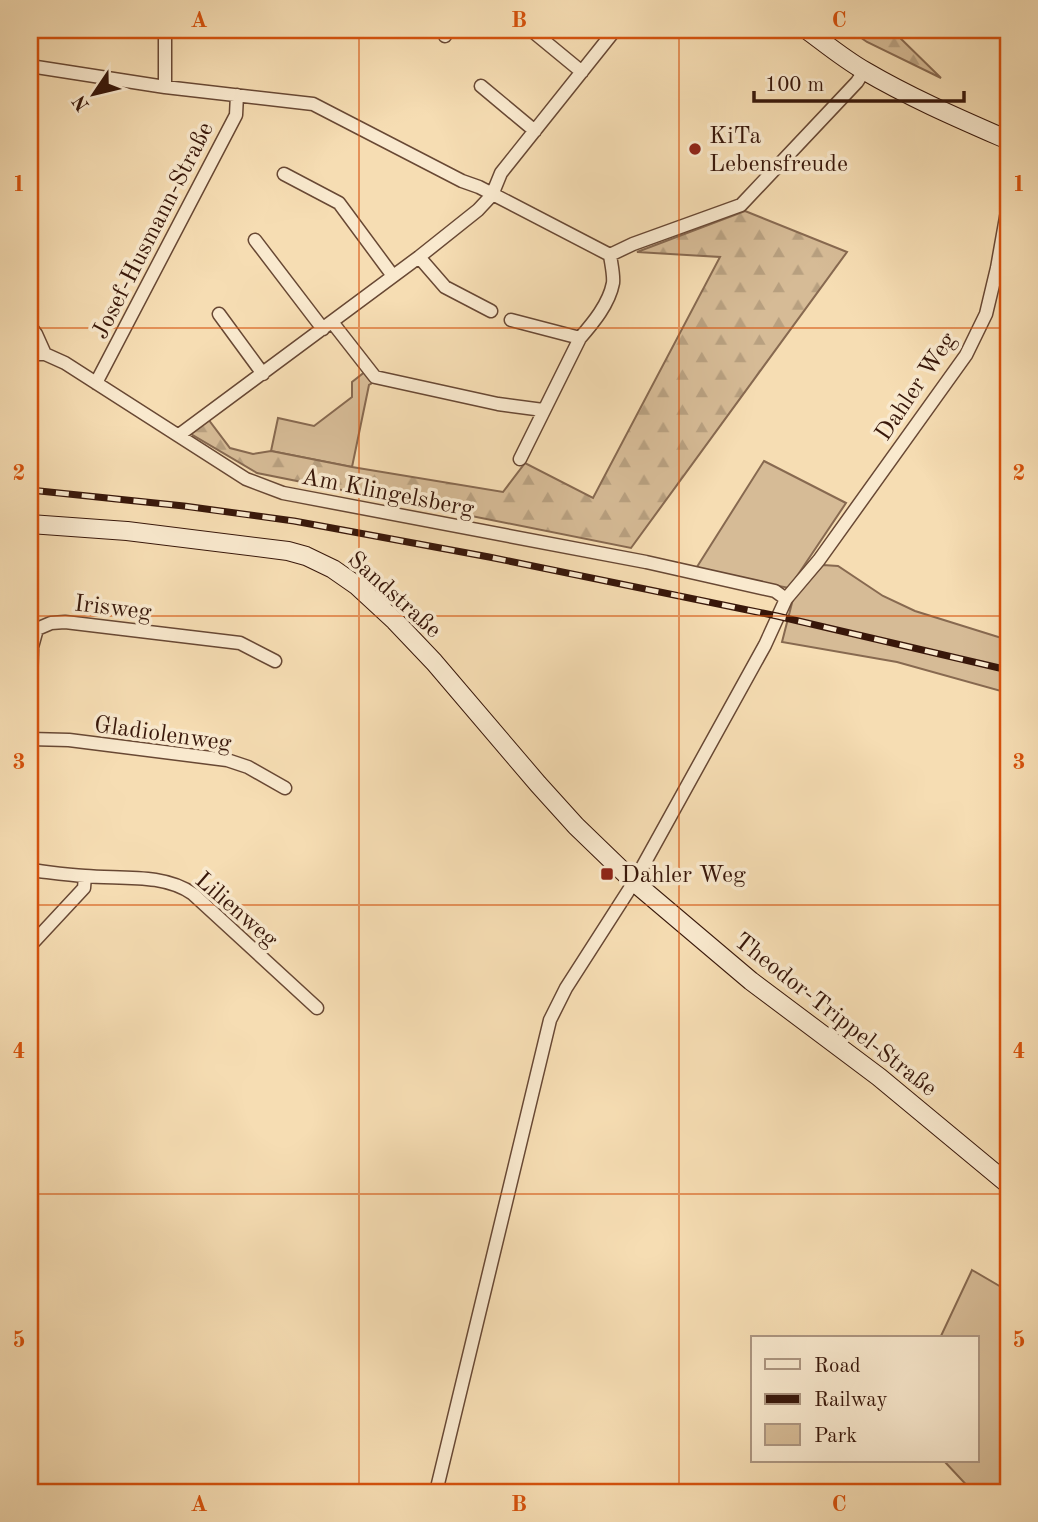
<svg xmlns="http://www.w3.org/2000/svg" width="1038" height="1522" viewBox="0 0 1038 1522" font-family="'Old Standard TT',serif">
  <defs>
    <pattern id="forest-firs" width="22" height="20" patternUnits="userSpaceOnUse" patternTransform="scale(1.75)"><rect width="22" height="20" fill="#d6bb96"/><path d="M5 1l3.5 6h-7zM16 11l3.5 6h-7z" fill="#b8a080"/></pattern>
  </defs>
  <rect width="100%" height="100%" fill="#f6ddb3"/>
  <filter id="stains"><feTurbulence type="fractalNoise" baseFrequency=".00286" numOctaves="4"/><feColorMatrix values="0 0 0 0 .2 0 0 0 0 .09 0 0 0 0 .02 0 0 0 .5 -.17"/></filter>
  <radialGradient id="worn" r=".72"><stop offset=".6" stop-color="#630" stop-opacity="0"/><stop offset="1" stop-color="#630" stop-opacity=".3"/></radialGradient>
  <path fill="#d6bb96" stroke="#876950" stroke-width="2" d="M 366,371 L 374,382 L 369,385 L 352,467 L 271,451 L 278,418 L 314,426 L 352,397 L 352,382 Z
    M 764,461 L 846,503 L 789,588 L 695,570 Z
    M 823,565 L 838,566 L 883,596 L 915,611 L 1008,640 L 1008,693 L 897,662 L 782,642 L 793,599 Z
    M 972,1270 L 1008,1291 L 1008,1492 L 973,1492 L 944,1461 L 977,1461 L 977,1338 L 940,1338 Z"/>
  <path fill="url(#forest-firs)" stroke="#876950" stroke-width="2" d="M 850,30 L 892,30 L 941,78 L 867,42 Z
    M 745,211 L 847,252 L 631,548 L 257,473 L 191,434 L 208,419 L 230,448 L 253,454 L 271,451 L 352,467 L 503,492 L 525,463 L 593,498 L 720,257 L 637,252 Z"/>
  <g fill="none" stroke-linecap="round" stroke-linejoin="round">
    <defs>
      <path id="street" d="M 165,30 L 165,87
        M 531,30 L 582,72
        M 445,36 L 448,30
        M 30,66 L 165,87 L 313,104 L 462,181 L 479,187 L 610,255 L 633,244 L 741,205 L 857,82 L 864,71
        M 481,86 L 535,131
        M 284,174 L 339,203 L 393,276
        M 255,240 L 323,329
        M 419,257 L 445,287 L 491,311
        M 219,314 L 263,374
        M 511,320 L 580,338
        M 332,322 L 375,377 L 498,404 L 543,410
        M 30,326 L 36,334 L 45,354 L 65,363 L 246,479 L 283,493 L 646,562 L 775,591 L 786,599
        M 30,354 L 45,354
        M 96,383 L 236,115 L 237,95
        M 179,435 L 419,257 L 478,210 L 492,195 L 501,173 L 615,30
        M 520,459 L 580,338 C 593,323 609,304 613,283 C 614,275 611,263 610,255
        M 30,723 L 32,647 L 37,629 L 51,623 L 65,622 L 240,643 L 275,661
        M 30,739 L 69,740 L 227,760 L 248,767 L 285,788
        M 30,870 C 48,872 67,875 85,876 C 120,879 164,873 193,894 L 317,1008
        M 30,946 L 84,888 L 85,876
        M 436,1492 L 550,1020 L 566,988 L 634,882 L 765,645 L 786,599 L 819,560 L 966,355 L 986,314 L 997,268 L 1008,206"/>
      <path id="secondary" d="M 807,30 C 826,44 844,59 865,71 C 911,98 960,119 1008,140
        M 30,524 L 127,531 L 288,551 L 306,556 L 333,569 L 356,585 L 395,621 L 434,662 L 538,784 L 576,826 L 634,882 L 751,981 L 879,1077 L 1008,1184"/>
    </defs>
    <use href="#street" stroke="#684834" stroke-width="15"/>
    <use href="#secondary" stroke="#38170a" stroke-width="20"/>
    <use href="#street" stroke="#f9e9ce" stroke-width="12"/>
    <use href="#secondary" stroke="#f9e9ce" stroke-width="18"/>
    <defs>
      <path id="rail" d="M 30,490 L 184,506 L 294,521 L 489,557 L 777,616 L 1008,670"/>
    </defs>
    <use href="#rail" stroke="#38170a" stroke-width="7"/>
    <use href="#rail" stroke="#f9e9ce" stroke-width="4.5" stroke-dasharray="13" stroke-linecap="butt"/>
  </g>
  <path fill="none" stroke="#d6520c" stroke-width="2" stroke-opacity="0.55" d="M 359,30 L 359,1492M 679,30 L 679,1492M 30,328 L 1008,328M 30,616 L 1008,616M 30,905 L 1008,905M 30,1194 L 1008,1194"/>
  <g fill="#8f2418" stroke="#f9e9ce" stroke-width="2.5">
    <circle cx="695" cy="149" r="7"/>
    <rect x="600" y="867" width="14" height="14" rx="3.5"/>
  </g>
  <g text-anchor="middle" stroke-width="7" stroke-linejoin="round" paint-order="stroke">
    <g font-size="24" fill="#38170a" stroke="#f9e9ce" text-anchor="start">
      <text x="709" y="143">KiTa<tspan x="709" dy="28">Lebensfreude</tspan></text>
      <text x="621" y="882">Dahler Weg</text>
    </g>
    <g font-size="24" fill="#38170a" stroke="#f9e9ce">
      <text transform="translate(152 230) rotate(-63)" y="8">Josef-Husmann-Straße</text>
      <text transform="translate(915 386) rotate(-56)" y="8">Dahler Weg</text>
      <text transform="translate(388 492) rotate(11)" y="8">Am Klingelsberg</text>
      <text transform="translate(395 594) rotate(42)" y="8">Sandstraße</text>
      <text transform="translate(113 607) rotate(7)" y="8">Irisweg</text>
      <text transform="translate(163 733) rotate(8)" y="8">Gladiolenweg</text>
      <text transform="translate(237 909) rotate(41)" y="8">Lilienweg</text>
      <text transform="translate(836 1014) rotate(38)" y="8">Theodor-Trippel-Straße</text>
    </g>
  </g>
  <rect width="1038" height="1522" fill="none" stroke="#f6ddb3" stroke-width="77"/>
  <rect x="751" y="1336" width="228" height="126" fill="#f9e9ce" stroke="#ac9580" stroke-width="2"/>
  <rect x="765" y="1359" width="35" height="10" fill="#f9e9ce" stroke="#ac9580" stroke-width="2"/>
  <text x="814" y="1372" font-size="21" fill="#38170a">Road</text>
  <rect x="765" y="1394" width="35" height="10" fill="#38170a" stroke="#ac9580" stroke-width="2"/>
  <text x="814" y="1406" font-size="21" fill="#38170a">Railway</text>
  <rect x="765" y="1424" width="35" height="21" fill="#d6bb96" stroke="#ac9580" stroke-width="2"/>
  <text x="814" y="1442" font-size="21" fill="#38170a">Park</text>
  <g transform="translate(94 94) rotate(235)" stroke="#f9e9ce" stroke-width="5" paint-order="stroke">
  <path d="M0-5L12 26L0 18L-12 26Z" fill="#38170a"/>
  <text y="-10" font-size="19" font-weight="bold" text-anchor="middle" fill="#38170a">N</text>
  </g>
  <path d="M754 91v10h210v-10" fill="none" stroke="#38170a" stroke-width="3.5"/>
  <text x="765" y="91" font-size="21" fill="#38170a" stroke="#f9e9ce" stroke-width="5" paint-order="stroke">100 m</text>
  <rect x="38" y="38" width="962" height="1446" fill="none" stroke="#d6520c" stroke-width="2.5"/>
  <g font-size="23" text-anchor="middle" font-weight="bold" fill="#d6520c">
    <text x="199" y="27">A</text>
    <text x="519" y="27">B</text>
    <text x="839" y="27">C</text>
    <text x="19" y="191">1</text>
    <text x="1019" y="191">1</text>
    <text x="19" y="480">2</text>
    <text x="1019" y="480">2</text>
    <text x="19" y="769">3</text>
    <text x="1019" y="769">3</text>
    <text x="19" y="1058">4</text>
    <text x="1019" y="1058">4</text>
    <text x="19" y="1347">5</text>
    <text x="1019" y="1347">5</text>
    <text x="199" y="1511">A</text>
    <text x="519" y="1511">B</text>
    <text x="839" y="1511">C</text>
  </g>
  <rect width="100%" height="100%" filter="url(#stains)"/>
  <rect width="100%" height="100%" fill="url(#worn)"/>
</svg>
